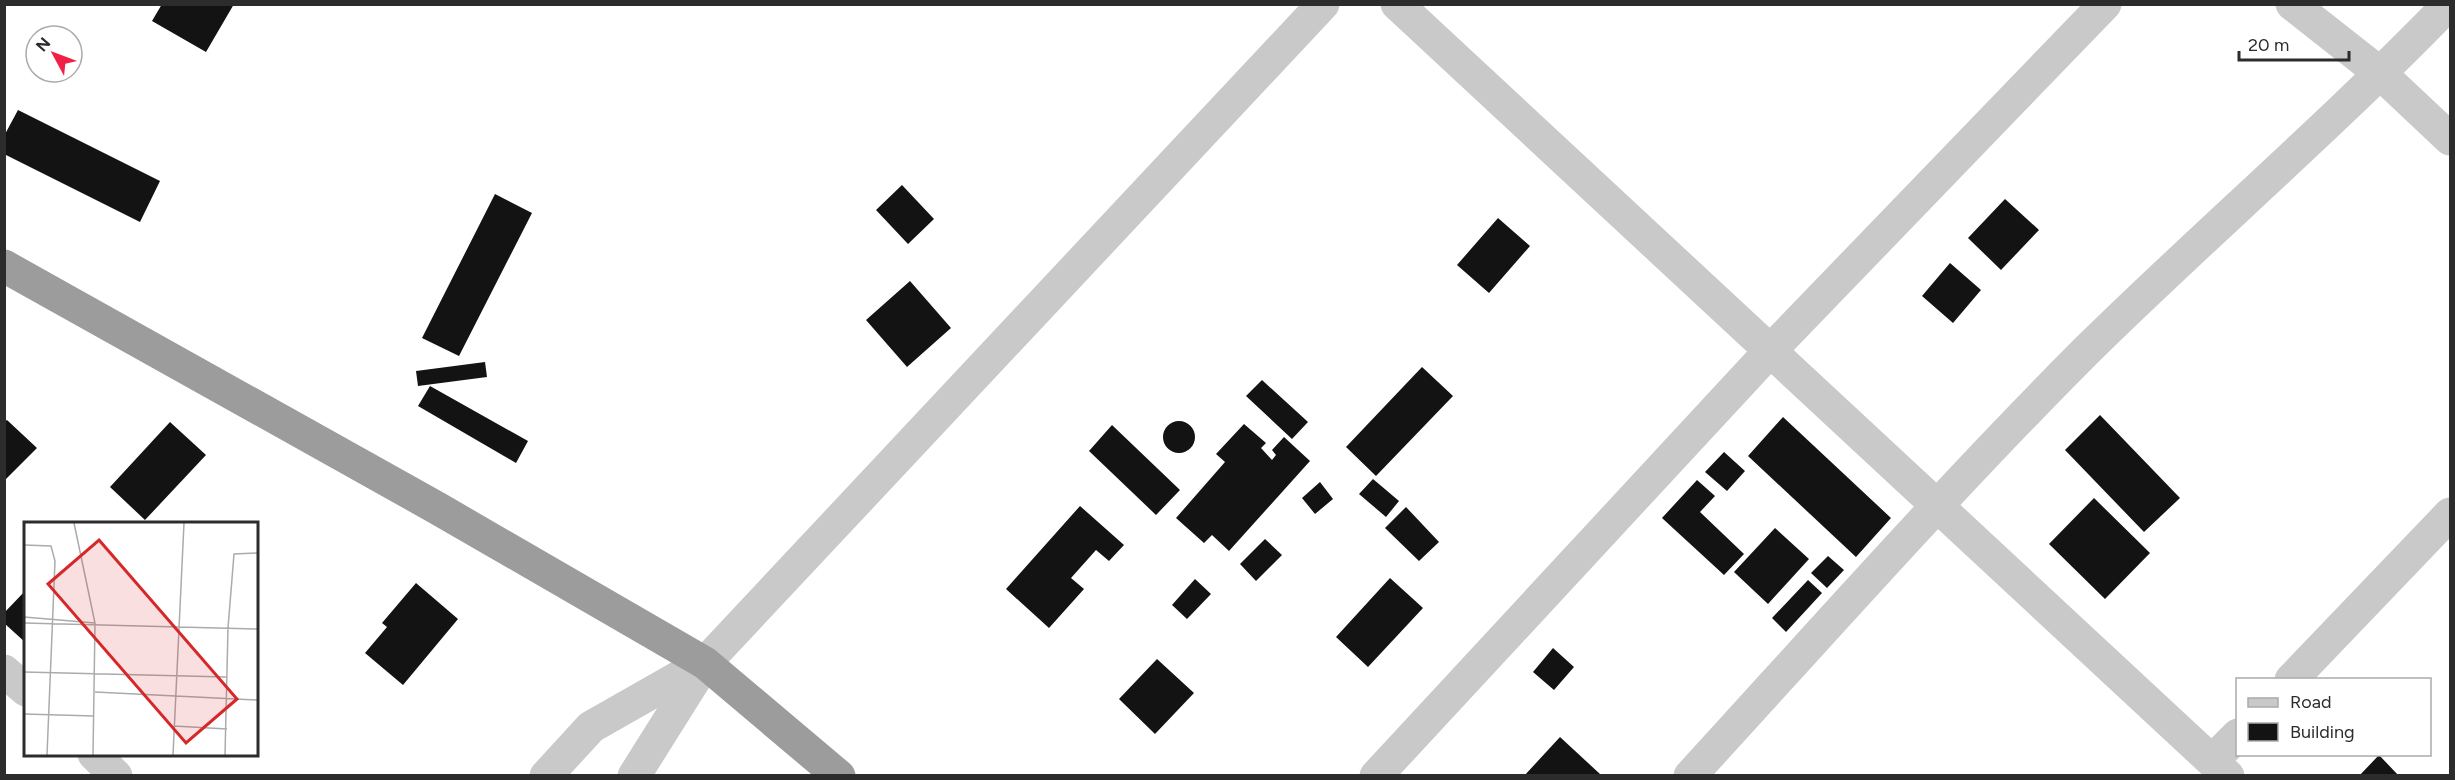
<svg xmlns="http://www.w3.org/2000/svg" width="2455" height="780" viewBox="0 0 2455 780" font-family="Figtree,sans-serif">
  <rect width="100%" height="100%" fill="#fff"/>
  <path fill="#131313" d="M 162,4 L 234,4 L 206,52 L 152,21 Z
    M 18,110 L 160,181 L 140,222 L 4,154 L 4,136 Z
    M 902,185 L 934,219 L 908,244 L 876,210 Z
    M 495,194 L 532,213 L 459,356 L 422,338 Z
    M 2005,199 L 2039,230 L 2001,270 L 1968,238 Z
    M 1498,218 L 1530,246 L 1489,293 L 1457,265 Z
    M 1950,263 L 1981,290 L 1953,323 L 1922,296 Z
    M 910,281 L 951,328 L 907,367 L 866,320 Z
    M 485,362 L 487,377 L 418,386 L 416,371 Z
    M 1422,367 L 1453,396 L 1376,476 L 1346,447 Z
    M 1262,380 L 1308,422 L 1292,439 L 1246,396 Z
    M 430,386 L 528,441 L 516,463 L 418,406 Z
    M 2100,415 L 2180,498 L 2144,532 L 2065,450 Z
    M 1783,417 L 1891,518 L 1856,557 L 1748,456 Z
    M 7,420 L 37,448 L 4,481 L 4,422 Z
    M1163 437a16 16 0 1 1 32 0a16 16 0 1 1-32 0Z
    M 170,422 L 206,455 L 145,520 L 110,487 Z
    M 1244,424 L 1266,443 L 1261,448 L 1272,460 L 1276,455 L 1272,450 L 1284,437 L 1310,461 L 1229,551 L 1212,535 L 1204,543 L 1176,518 L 1225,462 L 1216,454 Z
    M 1112,425 L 1180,490 L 1156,515 L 1089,451 Z
    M 1724,452 L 1745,471 L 1727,491 L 1705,472 Z
    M 1373,479 L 1399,501 L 1386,517 L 1359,494 Z
    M 1697,480 L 1715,496 L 1700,512 L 1744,554 L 1724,575 L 1662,518 Z
    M 1320,482 L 1333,499 L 1315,514 L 1302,498 Z
    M 2094,498 L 2150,553 L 2105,599 L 2049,544 Z
    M 1080,506 L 1124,545 L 1109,561 L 1096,550 L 1071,578 L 1084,589 L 1049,628 L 1006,589 Z
    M 1406,507 L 1439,542 L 1419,561 L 1385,528 Z
    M 1775,528 L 1809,559 L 1768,604 L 1734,572 Z
    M 1265,539 L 1282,555 L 1256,581 L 1240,564 Z
    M 1828,556 L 1844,570 L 1827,588 L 1811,573 Z
    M 1390,578 L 1423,608 L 1368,667 L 1336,637 Z
    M 1195,579 L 1211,594 L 1187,619 L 1172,605 Z
    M 1808,580 L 1822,593 L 1786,632 L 1772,618 Z
    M 416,583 L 458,619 L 403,685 L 365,653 L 387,627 L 382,623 Z
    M 26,590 L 26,643 L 4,623 L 4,613 Z
    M 1553,648 L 1574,667 L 1554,690 L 1533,672 Z
    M 1157,659 L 1194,693 L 1155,734 L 1119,699 Z
    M 1560,737 L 1600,774 L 1599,776 L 1524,776 Z
    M 2379,755 L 2399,776 L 2359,776 Z"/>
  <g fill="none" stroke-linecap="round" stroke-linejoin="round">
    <path stroke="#c9c9c9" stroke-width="33" d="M 1397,4 L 2228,776
      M 2292,4 L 2381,74 L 2450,139
      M 4,671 L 26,690
      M 2291,680 L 2450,514
      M 94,754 L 116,776
      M 2212,761 L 2238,735
      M 546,776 L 591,727 L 700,665
      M 634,776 L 705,663 L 1323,4
      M 1376,776 L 1770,351 L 2105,4
      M 1690,776 C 1821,633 1950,487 2087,350 C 2206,233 2333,124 2449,4"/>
    <path stroke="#9c9c9c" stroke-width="33" d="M 4,266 L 437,508 L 705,663 L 839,776"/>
  </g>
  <g transform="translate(24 522)">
    <rect width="234" height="234" fill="#fff"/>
    <path fill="none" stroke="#ababab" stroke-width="1.5" d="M 50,1 L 71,101 L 69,233M 0,23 L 27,24 L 31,39 L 23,233M 0,95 L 71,101M 0,101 L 234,107M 0,150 L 202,155M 71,170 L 234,178M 0,192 L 70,194M 150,204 L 203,207M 149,233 L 160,1M 201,233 L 204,106 L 210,32 L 234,31"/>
    <path fill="#d62828" fill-opacity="0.15" stroke="#d62828" stroke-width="3" d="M 75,18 L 213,177 L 162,221 L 24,62 Z"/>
    <rect width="234" height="234" fill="none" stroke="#2c2c2c" stroke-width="3"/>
  </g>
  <rect width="2455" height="780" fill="none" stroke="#2c2c2c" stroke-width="12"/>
  <rect x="2236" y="678" width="195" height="78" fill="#ffffff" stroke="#ababab" stroke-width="1.5"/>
  <rect x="2248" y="698" width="30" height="9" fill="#c9c9c9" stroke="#ababab" stroke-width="1.5"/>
  <text x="2290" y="708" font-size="18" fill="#2c2c2c">Road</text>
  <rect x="2248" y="723" width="30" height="18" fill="#131313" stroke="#ababab" stroke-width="1.5"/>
  <text x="2290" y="738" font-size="18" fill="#2c2c2c">Building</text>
  <g transform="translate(54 54) rotate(311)"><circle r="28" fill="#ffffff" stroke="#ababab" stroke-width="1.5"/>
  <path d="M0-4.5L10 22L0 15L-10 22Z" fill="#f12047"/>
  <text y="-9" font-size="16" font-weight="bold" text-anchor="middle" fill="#2c2c2c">N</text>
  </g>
  <path d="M2239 51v9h110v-9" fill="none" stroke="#2c2c2c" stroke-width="3"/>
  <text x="2248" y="51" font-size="18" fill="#2c2c2c" stroke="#ffffff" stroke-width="4.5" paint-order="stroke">20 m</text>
</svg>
